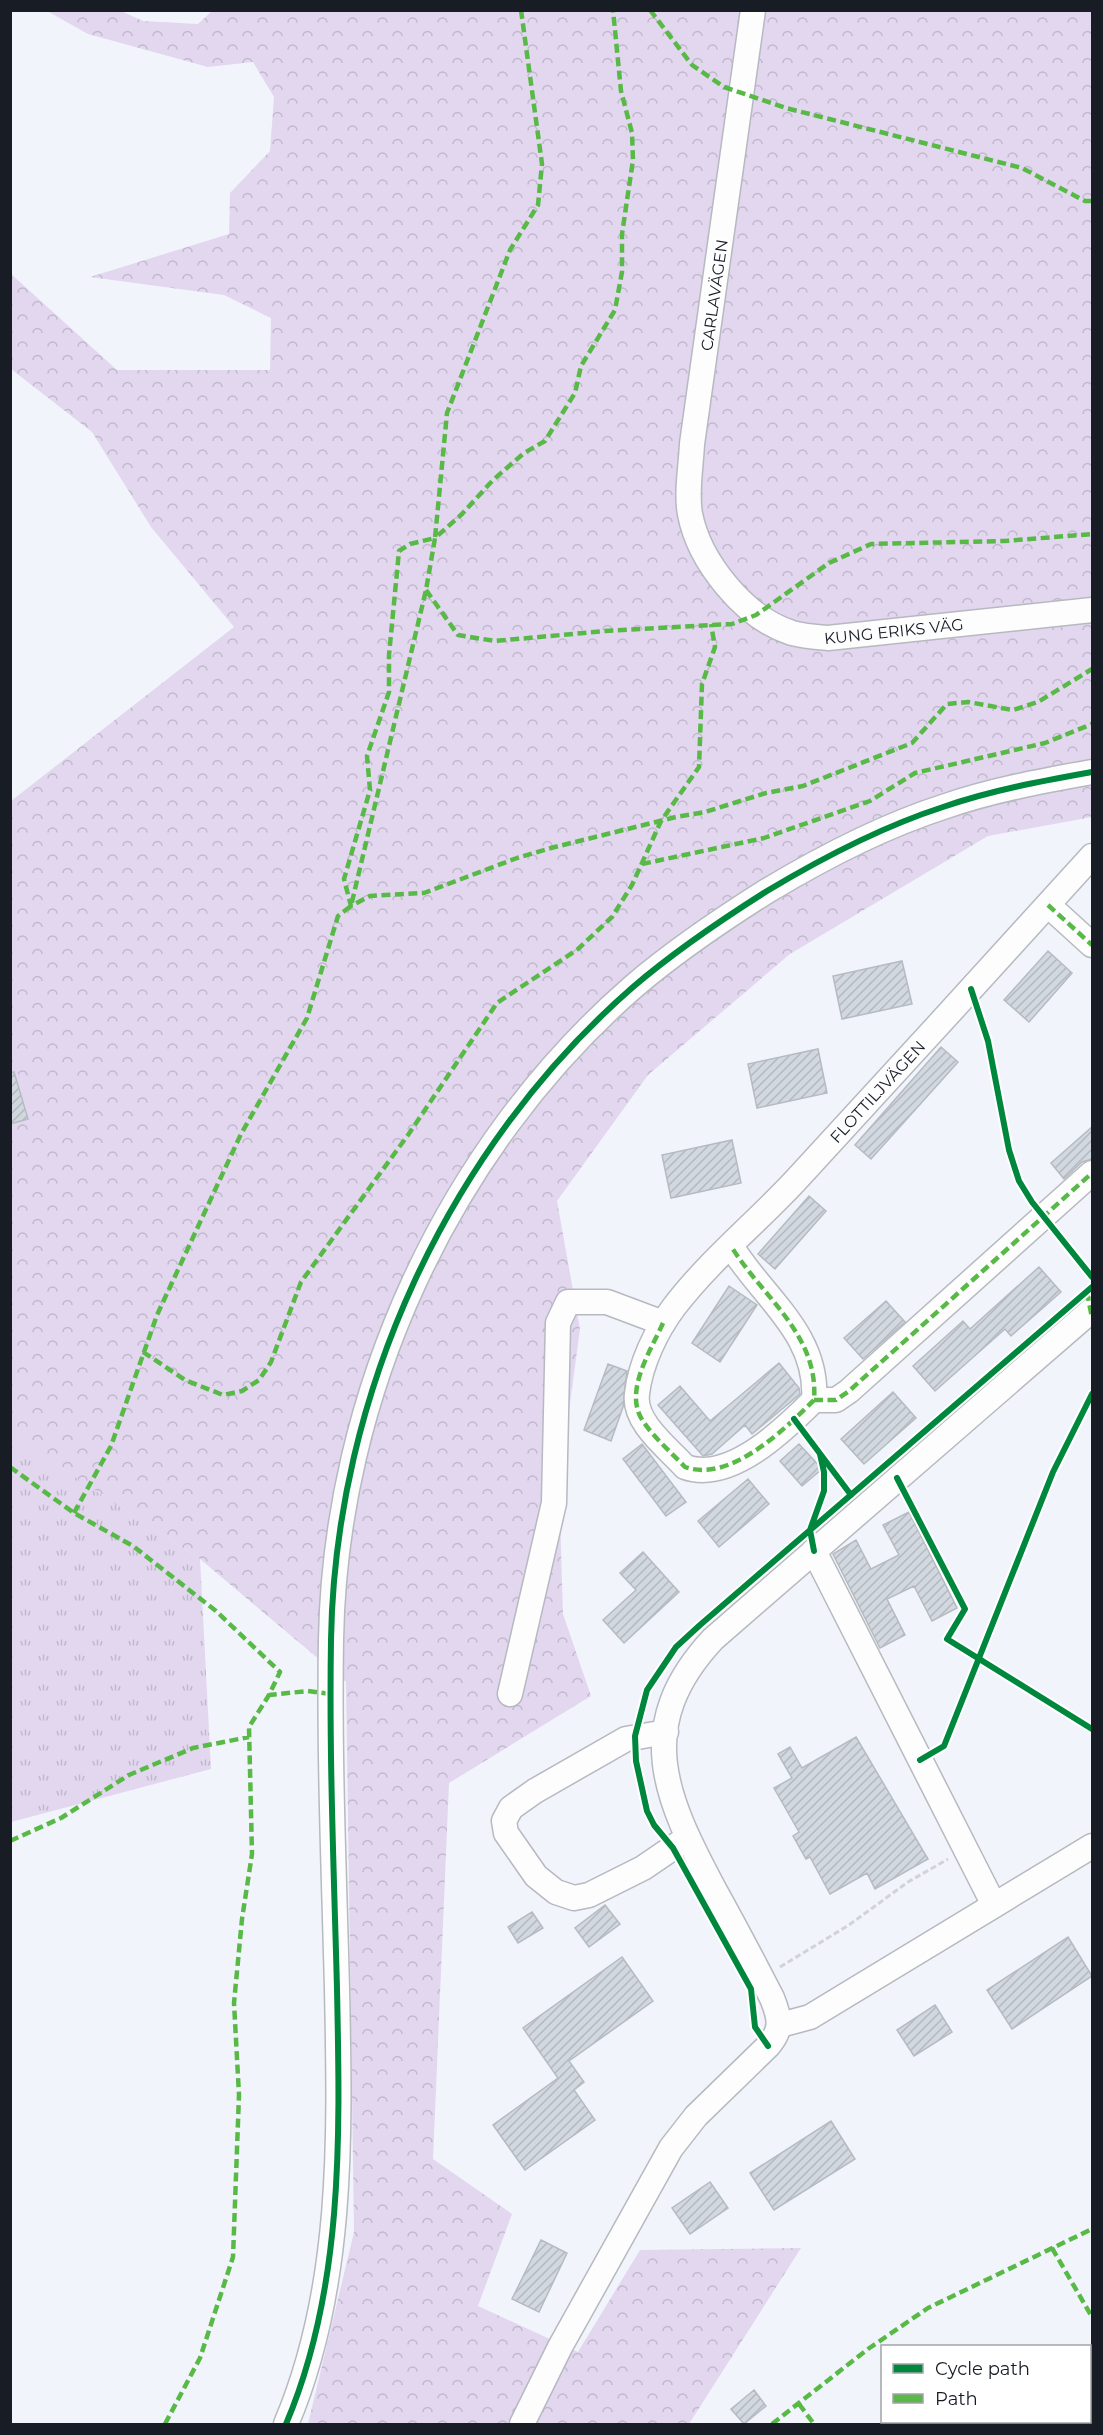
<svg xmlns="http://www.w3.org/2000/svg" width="1103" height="2435" viewBox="0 0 1103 2435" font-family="Montserrat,sans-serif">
  <defs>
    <pattern id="grass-tufts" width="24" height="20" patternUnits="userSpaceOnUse" patternTransform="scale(1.5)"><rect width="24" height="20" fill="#e2d7ef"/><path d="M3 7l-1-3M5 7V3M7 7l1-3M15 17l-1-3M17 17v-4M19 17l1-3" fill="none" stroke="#c1b8cd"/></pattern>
    <pattern id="forest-crowns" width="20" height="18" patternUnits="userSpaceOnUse" patternTransform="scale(1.5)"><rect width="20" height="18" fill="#e2d7ef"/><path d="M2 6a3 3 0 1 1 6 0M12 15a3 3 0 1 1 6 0" fill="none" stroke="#c1b8cd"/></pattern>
    <pattern id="building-hatch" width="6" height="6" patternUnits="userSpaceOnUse" patternTransform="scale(1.5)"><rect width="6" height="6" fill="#d2d8df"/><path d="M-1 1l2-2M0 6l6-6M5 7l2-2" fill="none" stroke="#b4b9bf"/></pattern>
  </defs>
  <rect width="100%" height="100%" fill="#f2f4fb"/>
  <path fill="url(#grass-tufts)" d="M 11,1435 L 200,1559 L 211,1769 L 11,1822 Z"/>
  <path fill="url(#forest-crowns)" d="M 213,10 L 1092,11 L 1092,817 L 988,836 L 790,954 L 648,1075 L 557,1201 L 580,1329 L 559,1485 L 563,1614 L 591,1696 L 449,1783 L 433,2159 L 512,2214 L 478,2306 L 578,2352 L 640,2250 L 801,2248 L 689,2424 L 308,2424 L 354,2232 L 346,1682 L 200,1559 L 10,1435 L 11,801 L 234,627 L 151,527 L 92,432 L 11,369 L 10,273 L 117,370 L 270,370 L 271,318 L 224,295 L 90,277 L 229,234 L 230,193 L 270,151 L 274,97 L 253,62 L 208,67 L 88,34 L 47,11 L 121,11 L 143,21 L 198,24 Z"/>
  <path fill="#e2d7ef" d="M 10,1064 L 43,1105 L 11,1131 L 10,1131 Z"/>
  <path fill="url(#building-hatch)" stroke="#b5bbc1" stroke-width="1.5" d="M 1048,951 L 1072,973 L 1029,1022 L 1004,1000 Z
    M 902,961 L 912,1004 L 842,1019 L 833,976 Z
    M 941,1047 L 958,1062 L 871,1159 L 855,1145 Z
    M 818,1049 L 827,1093 L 757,1108 L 748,1064 Z
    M 14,1072 L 28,1119 L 10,1124 L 10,1073 Z
    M 1092,1127 L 1092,1159 L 1082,1162 L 1064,1179 L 1051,1163 Z
    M 732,1140 L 741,1183 L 671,1198 L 662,1155 Z
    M 809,1196 L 826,1211 L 775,1269 L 758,1254 Z
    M 1039,1267 L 1061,1292 L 1011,1336 L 1005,1329 L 935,1391 L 913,1366 L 963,1321 L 970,1329 Z
    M 729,1286 L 757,1305 L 720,1362 L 692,1343 Z
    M 886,1301 L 905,1322 L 863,1359 L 844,1338 Z
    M 779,1363 L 799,1388 L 800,1394 L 752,1434 L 745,1425 L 712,1454 L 703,1456 L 658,1405 L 680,1386 L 710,1421 Z
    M 608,1364 L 627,1371 L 623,1407 L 611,1441 L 584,1430 Z
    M 893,1392 L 916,1418 L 864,1464 L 841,1439 Z
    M 642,1444 L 686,1502 L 666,1516 L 623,1459 Z
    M 799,1444 L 822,1469 L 802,1486 L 780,1461 Z
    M 748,1479 L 769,1504 L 719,1547 L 698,1521 Z
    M 909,1512 L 957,1608 L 932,1621 L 914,1586 L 887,1599 L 905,1635 L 880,1648 L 833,1554 L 856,1540 L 871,1569 L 899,1555 L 883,1525 Z
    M 643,1552 L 679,1592 L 624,1643 L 603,1620 L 636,1590 L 620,1573 Z
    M 856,1737 L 928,1859 L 875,1889 L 867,1873 L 830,1894 L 810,1857 L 806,1859 L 793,1836 L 799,1832 L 774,1788 L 792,1778 L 778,1754 L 790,1747 L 802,1768 Z
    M 605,1905 L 620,1924 L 589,1947 L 575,1928 Z
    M 532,1912 L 543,1928 L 518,1943 L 508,1927 Z
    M 1068,1937 L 1092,1976 L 1012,2029 L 987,1990 Z
    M 622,1957 L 653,2001 L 569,2061 L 584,2082 L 574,2090 L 595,2120 L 525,2170 L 493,2125 L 558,2078 L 523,2028 Z
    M 935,2005 L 952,2032 L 914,2056 L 897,2030 Z
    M 831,2121 L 855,2159 L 774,2210 L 750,2173 Z
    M 710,2182 L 728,2208 L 690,2234 L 672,2208 Z
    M 541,2240 L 567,2253 L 539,2312 L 512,2299 Z
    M 754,2390 L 766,2406 L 744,2424 L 731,2409 Z"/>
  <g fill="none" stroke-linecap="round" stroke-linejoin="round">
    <defs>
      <g id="minor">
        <path id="s1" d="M 753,10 L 692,444 C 691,466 686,493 690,514 C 699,561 744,618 792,633 C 803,636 816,637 828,638 L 1092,610"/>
        <path d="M 1048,905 L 1092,945"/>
        <path id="s2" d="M 731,1246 C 762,1297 819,1334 814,1400 C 784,1430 730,1483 685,1467 C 668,1448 633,1422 637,1394 C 640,1365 656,1331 674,1307 C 709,1261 756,1223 796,1180 C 895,1073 994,964 1092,856"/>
        <path d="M 814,1400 L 836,1400 L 849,1391 L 1092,1173"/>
        <path d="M 814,1551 L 994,1905"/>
        <path d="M 510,1694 L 554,1503 L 558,1323 L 568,1302 L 607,1302 L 663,1323"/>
        <path d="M 666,1732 L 626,1739 L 535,1791 L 511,1808 L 504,1821 L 506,1833 L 536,1876 L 556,1892 L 574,1898 L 589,1895 L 643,1868 L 687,1838"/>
        <path d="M 780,2025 L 810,2017 L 1092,1846"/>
        <path d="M 286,2424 C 344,2288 340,2134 337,1989 C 334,1873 329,1756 331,1640 C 335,1395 448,1148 633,987 C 675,951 721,920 767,891 C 822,858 881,827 943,807 C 992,790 1042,781 1092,772"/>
        <path d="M 522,2424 L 560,2347 L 671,2148 L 696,2116 L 768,2046 C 783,2029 780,2018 772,1998 C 753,1961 734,1925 714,1889 C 665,1797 632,1726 713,1639 L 1092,1310"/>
      </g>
    </defs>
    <use href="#minor" stroke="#b6b9c0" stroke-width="27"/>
    <path stroke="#d2d3d7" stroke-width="3" stroke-dasharray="6 3" stroke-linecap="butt" d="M 780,1967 L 849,1925 L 908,1882 L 948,1859"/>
    <use href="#minor" stroke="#fdfdfe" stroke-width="24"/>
    <path stroke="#58b947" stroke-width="4.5" stroke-dasharray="9 4.5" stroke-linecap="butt" d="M 521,10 L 542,164 L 538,205 L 510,250 L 447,413 L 435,538 L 410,544 L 399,551 L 389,655 L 389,692 L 367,756 L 370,790 L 344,879 L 351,906 L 370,896 L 424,893 L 517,858 L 551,848 L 676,817 L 705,812 L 766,793 L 803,786 L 912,743 L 947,704 L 968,702 L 1013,710 L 1038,702 L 1092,669
      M 650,10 L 692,65 L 724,87 L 786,108 L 1022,168 L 1085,201 L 1092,201
      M 426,590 L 458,635 L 495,641 L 605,631 L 732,624 L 756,615 L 829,563 L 871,544 L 1005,541 L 1092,534
      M 642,864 L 764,838 L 870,801 L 915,773 L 1045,743 L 1092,724
      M 1048,905 L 1092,945
      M 1087,1292 L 1092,1318
      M 663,1323 C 652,1348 629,1383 638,1411 C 643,1428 672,1453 685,1467 C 730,1483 784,1430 814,1400 C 819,1334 762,1297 731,1246
      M 143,1352 L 185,1380 L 223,1395 L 242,1391 L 259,1380 L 271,1362 L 301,1282 L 408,1135 L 497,1003 L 578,949 L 612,917 L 632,885 L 661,821 L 699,767 L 702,684 L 715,647 L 711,624
      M 814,1400 L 836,1400 L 849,1391 L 1092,1173
      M 10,1467 L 74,1513 L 133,1546 L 216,1611 L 280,1672 L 269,1695 L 308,1691 L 331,1694
      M 74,1513 L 111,1446 L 157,1315 L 241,1134 L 307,1018 L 338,916 L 351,906 L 426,590 L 435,538 L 462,514 L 493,480 L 524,453 L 545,441 L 575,393 L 581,366 L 615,310 L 622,272 L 622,234 L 633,160 L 632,133 L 621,91 L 613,10
      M 10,1841 L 61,1818 L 129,1775 L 193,1748 L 249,1737
      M 1052,2248 L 1092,2317
      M 799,2404 L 814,2424
      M 165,2424 L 200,2358 L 233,2257 L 239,2095 L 234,2003 L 242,1919 L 252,1854 L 249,1727 L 269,1695
      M 772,2424 L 868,2349 L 928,2308 L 1092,2229"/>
    <defs>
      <path id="cycleway" d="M 971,989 L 988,1041 L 1009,1150 L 1019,1181 L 1032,1202 L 1092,1277
        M 794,1419 L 851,1495
        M 897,1478 L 965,1609 L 947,1639 L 1092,1729
        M 814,1551 L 810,1530 L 824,1491 L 824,1472 L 820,1454
        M 920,1760 L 944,1746 L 1053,1472 L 1092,1394
        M 768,2046 L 755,2027 L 751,1989 L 673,1848 L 654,1825 L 647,1811 L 636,1761 L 635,1736 L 647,1690 L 676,1647 L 700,1625 L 1092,1287
        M 286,2424 C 344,2288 340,2134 337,1989 C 334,1873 329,1756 331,1640 C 335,1395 448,1148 633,987 C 675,951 721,920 767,891 C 822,858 881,827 943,807 C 992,790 1042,781 1092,772"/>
    </defs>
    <use href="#cycleway" stroke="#fff" stroke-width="10"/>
    <use href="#cycleway" stroke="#00873e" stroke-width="6"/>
  </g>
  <g text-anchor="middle" stroke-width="4.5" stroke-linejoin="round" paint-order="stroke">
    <g font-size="16" fill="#171c25" stroke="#fff">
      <text transform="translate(714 295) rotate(-82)" y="6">CARLAVÄGEN</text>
      <text dy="6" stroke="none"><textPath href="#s1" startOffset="774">KUNG ERIKS VÄG</textPath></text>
      <text dy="6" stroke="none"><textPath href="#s2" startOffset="814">FLOTTILJVÄGEN</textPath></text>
    </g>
  </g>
  <rect width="1103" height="2435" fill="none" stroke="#171c25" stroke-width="24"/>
  <rect x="881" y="2345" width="210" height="78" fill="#ffffff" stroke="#a2a4a8" stroke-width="1.5"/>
  <rect x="893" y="2364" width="30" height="9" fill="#00873e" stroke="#a2a4a8" stroke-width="1.5"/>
  <text x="935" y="2375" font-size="18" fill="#171c25">Cycle path</text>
  <rect x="893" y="2394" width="30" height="9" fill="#58b947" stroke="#a2a4a8" stroke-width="1.5"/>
  <text x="935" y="2405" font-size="18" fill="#171c25">Path</text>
</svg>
